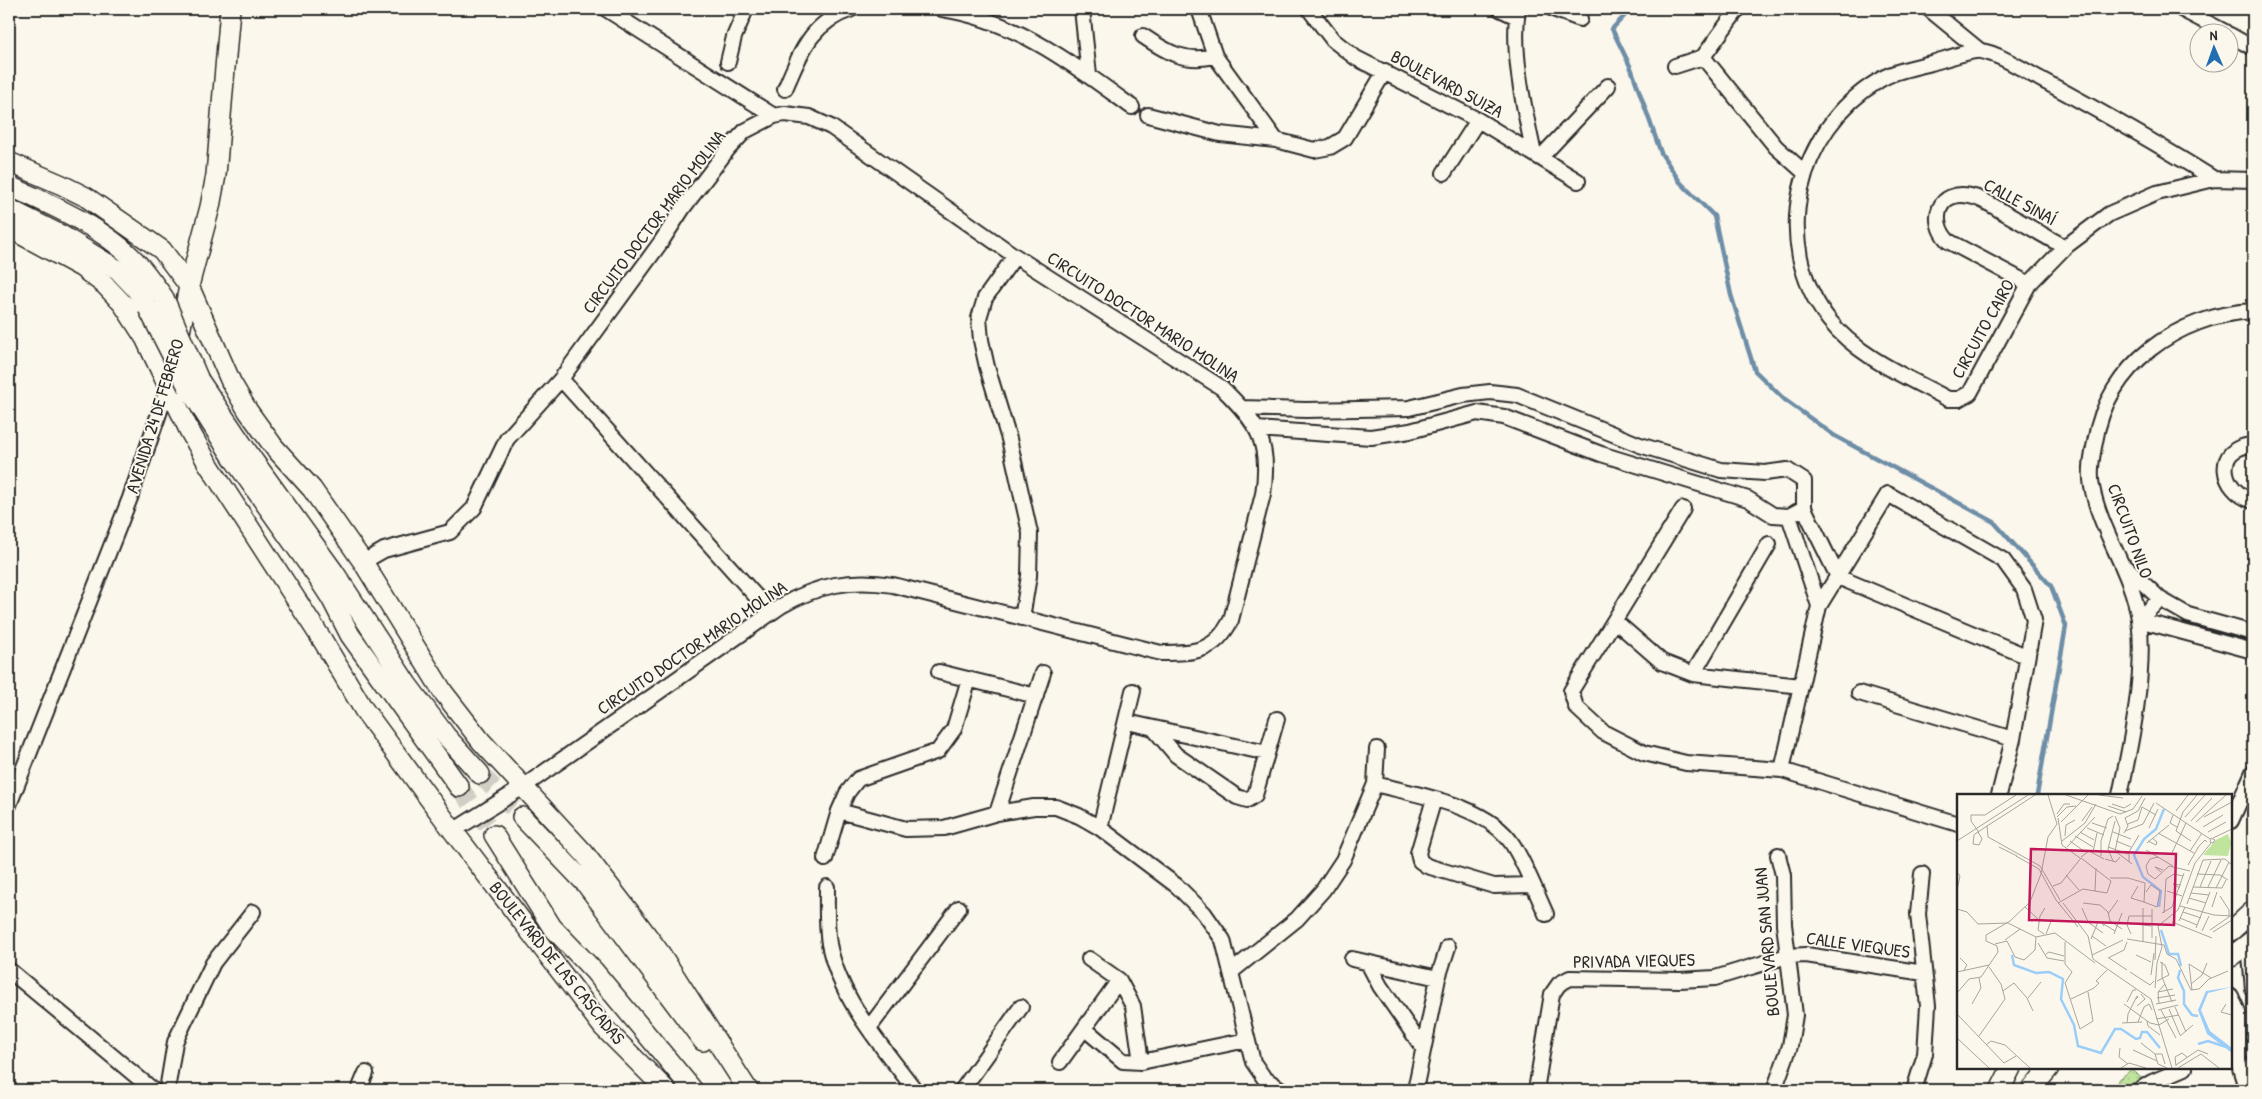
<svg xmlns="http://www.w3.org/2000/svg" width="2262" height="1099" viewBox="0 0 2262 1099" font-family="'Patrick Hand',sans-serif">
  <defs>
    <pattern id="grass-dots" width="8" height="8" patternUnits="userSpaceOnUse" patternTransform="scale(1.25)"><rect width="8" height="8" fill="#c0e49e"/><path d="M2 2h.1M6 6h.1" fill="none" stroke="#a5c488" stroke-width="1.8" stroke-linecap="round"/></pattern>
  </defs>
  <rect width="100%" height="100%" fill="#fbf7ec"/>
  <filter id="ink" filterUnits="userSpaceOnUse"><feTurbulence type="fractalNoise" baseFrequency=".02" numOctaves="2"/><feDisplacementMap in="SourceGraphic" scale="10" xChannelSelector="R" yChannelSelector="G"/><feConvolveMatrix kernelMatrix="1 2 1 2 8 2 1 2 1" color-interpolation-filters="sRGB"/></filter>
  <g filter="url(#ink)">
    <path fill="url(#grass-dots)" stroke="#768864" d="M 2132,1069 L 2144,1081 C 2129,1092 2131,1092 2117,1081 Z"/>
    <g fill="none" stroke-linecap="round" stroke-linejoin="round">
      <path stroke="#6e8da6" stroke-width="4.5" d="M 1631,9 L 1612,29 L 1631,68 L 1661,153 L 1680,182 L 1714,216 L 1731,295 L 1755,371 L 1785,400 L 1835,436 L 1994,522 L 2051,586 L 2066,626 L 2037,795"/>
      <path stroke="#d1cec5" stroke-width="19" stroke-dasharray="19 9" stroke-linecap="butt" d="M 480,774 L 522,817
        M 459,787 L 494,835"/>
      <defs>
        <path id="street" d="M 606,9 L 774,116
          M 942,9 C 1016,20 1073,64 1132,107
          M 1082,9 L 1089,75
          M 1199,9 L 1215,56 L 1276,140
          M 1309,9 L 1333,40 L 1356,58 L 1478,120 L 1578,181
          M 1500,9 L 1517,17
          M 1518,9 C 1511,52 1525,112 1534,154
          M 1553,9 L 1580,19
          M 1929,9 L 1979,50
          M 2181,9 L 2225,32
          M 2230,35 L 2253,48
          M 1143,36 C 1168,53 1185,63 1215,56
          M 1703,57 L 1776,147 L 1804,172
          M 728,62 L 734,37 L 746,9
          M 1675,66 L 1703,57 L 1738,9
          M 785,89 C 801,52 811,22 852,9
          M 1148,115 L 1220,134 L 1276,140 L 1314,150 L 1330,147 L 1345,138 L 1385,71
          M 1540,158 L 1608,86
          M 1444,173 L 1478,120
          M 2214,179 C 2158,144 2100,111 2042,80 C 2025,71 2000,54 1981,51 C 1973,49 1940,61 1931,63 C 1913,68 1893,71 1878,81 C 1797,130 1769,243 1829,320 C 1858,357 1907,377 1948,399 L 1959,399 L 1970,393 L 2029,284 L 2065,247 L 2109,214 L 2157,193 L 2214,179 L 2253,180
          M 1015,256 L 985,298 L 979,318 L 981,340 L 987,367 L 1009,439 L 1030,533 L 1029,576 L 1022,618
          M 2029,284 L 1948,241 C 1928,220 1939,189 1970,196 C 1983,198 1994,207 2005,213 C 2025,224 2044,236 2065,247
          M 561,379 L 771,613
          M 1242,408 L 1306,410 L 1409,408 L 1463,395 L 1490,392 L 1517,395 L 1640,445 L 1721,470 L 1765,473 L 1787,470 L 1804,481 L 1804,508 L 1789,516 L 1773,515 L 1748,499 L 1601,454 L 1504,417 L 1477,413 L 1410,431 L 1371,437 L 1257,429
          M 2253,445 C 2213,447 2220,491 2253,501
          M 1804,508 L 1838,577 L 2026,656
          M 1683,509 L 1571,691 L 1576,707 L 1603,732 L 1644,753 L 1686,763 L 1782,770
          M 1789,516 L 1819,606
          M 363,562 L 384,550 L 450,532 L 474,508 L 507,439 L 561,379 L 661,242 L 683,208 L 728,149 L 745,131 L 774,116 L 785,114 L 809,117 L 831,127 L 1015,256 L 1222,388 C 1258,423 1271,443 1263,494 L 1231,620 C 1215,652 1195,653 1161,653 L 893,585 C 852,578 817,585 781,606 L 523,787 L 453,831
          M 2126,567 L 2160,599 L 2188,615 L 2253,633
          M 2139,620 L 2253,651
          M 2139,620 L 2160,599
          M 1615,621 L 1662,662 L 1693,674 L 1801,686
          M 939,672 L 1036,696
          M 1693,674 L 1769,544
          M 1859,693 L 2013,739
          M 1127,722 L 1267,753
          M 1154,729 L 1176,755 L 1237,797 L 1247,800 L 1255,795 L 1277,719
          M 1375,784 C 1417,795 1488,805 1513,845 C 1526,866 1536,892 1546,914
          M 2120,795 C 2131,743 2146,672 2139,619 C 2132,572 2101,533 2092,487 C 2089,472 2092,457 2095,442 C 2107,365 2178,315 2253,311
          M 1434,799 L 1418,853 L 1420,861 L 1427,866 L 1494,886 L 1532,885
          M 9,805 L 130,498 L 168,387
          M 839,811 L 906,829 L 944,828 L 997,813 L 1034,807 L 1056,807 L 1079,816 L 1100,828 L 1177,886 L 1204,913 L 1223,940 L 1253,1062 L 1264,1078 L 1282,1090
          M 997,813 L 1043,673
          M 2231,821 L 2253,772
          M 1958,824 L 1782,770 L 1819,606 L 1888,494 L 2003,560 L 2024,589 L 2034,620 L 2013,739 L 1999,795
          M 1100,828 L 1133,691
          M 825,859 L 839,811 L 847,793 L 858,779 L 938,751 L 954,729 L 969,679
          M 827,887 C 827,906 826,925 829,944 C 840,1000 882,1046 915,1090
          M 2249,944 L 2253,989
          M 1089,959 L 1119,980 L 1133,1006 L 1141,1062
          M 1352,959 L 1438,978
          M 1368,963 L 1380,986 L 1423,1048
          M 9,970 L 153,1090
          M 1231,972 L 1297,919 L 1323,890 L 1343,860 L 1375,784 L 1377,749
          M 2231,996 L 2238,1012 L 2238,1062 L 2244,1081
          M 869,1028 L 959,908
          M 1085,1029 L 1123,1061 L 1141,1062 L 1247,1040
          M 1060,1062 L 1119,980
          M 167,1090 L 175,1042 L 186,1019 L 213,963 L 253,912
          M 359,1090 L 366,1073
          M 962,1090 L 1021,1007
          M 1415,1090 L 1438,978 L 1448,947
          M 1536,1090 L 1552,994 L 1559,984 L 1570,978 L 1680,980 L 1715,978 L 1787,956 L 1806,955 L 1924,973
          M 1774,1090 L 1790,1046 L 1795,1015 L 1784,924 L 1783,875 L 1778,855
          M 1914,1090 L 1925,1054 L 1928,1006 L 1918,914 L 1922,874
          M 2139,1090 L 2152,1082 L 2185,1068
          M 2241,1090 L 2253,1064"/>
        <path id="secondary" d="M 9,162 L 62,185 L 86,197 L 162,250 L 189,286 L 231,382 L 248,411 L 274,447 L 312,489 L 363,562 L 443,692 L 481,741 L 584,853 L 634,918 L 660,953 L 748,1090
          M 9,186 C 52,205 107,229 139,265 C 148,275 156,287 164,298
          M 9,209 L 63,236 L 118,270 L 136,289 L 148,308
          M 9,228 L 81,267 L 105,285 L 123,304 L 145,338 L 189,430 L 207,462 L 323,641 L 364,710 L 453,831 L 603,1027 L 666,1090
          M 178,343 L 189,286 L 210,207 L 216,175 L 230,9
          M 199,380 L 253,460 L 334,572 L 407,684 L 446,736 L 480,774
          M 188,387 L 235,461 L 318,578 L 331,598 L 350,635 L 459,787
          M 522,817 L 586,884 L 703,1041
          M 494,835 L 552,927 L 594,971 L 693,1090
          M 2231,931 L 2253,911
          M 2231,957 L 2253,940
          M 2000,1090 L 2011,1068
          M 2031,1090 L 2049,1068"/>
      </defs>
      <use href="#street" stroke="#2b2b2b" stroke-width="18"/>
      <use href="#secondary" stroke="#2b2b2b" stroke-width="22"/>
      <use href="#street" stroke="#fbf7ec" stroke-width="14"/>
      <use href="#secondary" stroke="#fbf7ec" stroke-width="19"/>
      <defs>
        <path id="secondary-bridge" d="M 164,298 L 199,380
          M 148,308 L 188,387"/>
      </defs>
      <use href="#secondary-bridge" stroke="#2b2b2b" stroke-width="22" stroke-linecap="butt"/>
      <use href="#secondary-bridge" stroke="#fbf7ec" stroke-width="19"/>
    </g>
  </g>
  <g text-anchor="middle" stroke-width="4" stroke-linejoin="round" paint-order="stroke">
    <g font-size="18" fill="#2b2b2b" stroke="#fbf7ec">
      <text transform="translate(1447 84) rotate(28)" y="6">BOULEVARD SUIZA</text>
      <text transform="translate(2020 202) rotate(28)" y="6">CALLE SINAÍ</text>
      <text transform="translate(654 222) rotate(-53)" y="6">CIRCUITO DOCTOR MARIO MOLINA</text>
      <text transform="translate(1143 317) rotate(33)" y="6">CIRCUITO DOCTOR MARIO MOLINA</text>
      <text transform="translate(1983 329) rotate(-61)" y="6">CIRCUITO CAIRO</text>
      <text transform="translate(155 416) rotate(-73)" y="6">AVENIDA 24 DE FEBRERO</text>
      <text transform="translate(2130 531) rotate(70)" y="6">CIRCUITO NILO</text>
      <text transform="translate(692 648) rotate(-34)" y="6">CIRCUITO DOCTOR MARIO MOLINA</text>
      <text transform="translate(1767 942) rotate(-95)" y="6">BOULEVARD SAN JUAN</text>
      <text transform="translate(1858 945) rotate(8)" y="6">CALLE VIEQUES</text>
      <text transform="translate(1634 961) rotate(-1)" y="6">PRIVADA VIEQUES</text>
      <text transform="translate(557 963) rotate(51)" y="6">BOULEVARD DE LAS CASCADAS</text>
    </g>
  </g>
  <g transform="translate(1957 794)">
    <rect width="275" height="275" fill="#fbf7ec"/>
    <path d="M 271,40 L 274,49 L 271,62 L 246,61 L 259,46 Z" fill="#c0e49e"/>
    <path d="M 275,193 L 251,199 L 244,216 L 253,237 L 275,254 L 275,259 L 250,240 L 241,216 L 249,197 Z" fill="#9acef8"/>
    <path fill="none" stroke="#9acef8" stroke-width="2.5" d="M 202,113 L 204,97 L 186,83 L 177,61 L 187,45 L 199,35 L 207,15M 204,136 L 212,160 L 221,160 L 224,172M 55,161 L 57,171 L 79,179 L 92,178 L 106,185 L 104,205 L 117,231 L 121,252 L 144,259 L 158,235 L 164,235 L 179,245 L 183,244 L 185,238 L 190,238 L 203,254M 223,176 L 221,184 L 227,197 L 227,210 L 235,221 L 241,222M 241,250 L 251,247 L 269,253"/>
    <path fill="none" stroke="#a8a59f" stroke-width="1" d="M 59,1 L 28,21 L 14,21 L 14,27 L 21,37 L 22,40 L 23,41 L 25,45 L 22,51 L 16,50 L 17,41 L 18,40 L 30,32 L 52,18 L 78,1M 109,1 L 163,20 L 176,15 L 185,2M 142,1 L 166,4M 199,9 L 253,45M 155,10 L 167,14 L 174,10M 151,12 L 169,18M 185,13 L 199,21M 219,17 L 231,1M 100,20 L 107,10 L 113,10M 216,21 L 213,29 L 220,33M 158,22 L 163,34 L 158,57 L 175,70M 100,23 L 110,13 L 119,12M 228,23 L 248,1M 247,23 L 275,8M 101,24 L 105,51 L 123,64M 168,24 L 181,17 L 188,4M 125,27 L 135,13M 234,27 L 255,4M 104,28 L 131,1M 239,28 L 269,1M 135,29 L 150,34M 171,30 L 181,26 L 185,13M 30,32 L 31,43 L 83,72 L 103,106M 246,33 L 266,21M 130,34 L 147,41M 192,34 L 201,15M 168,37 L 186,30 L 197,9M 123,38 L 137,46M 156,38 L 174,45M 251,38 L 269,28M 167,39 L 171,32 L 168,24M 201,39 L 237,59M 108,42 L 109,31 L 118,26M 118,42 L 136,53M 254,44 L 258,46 L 256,49 L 253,48 ZM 256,44 L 275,35M 0,47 L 71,1M 105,47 L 128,29 L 139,10M 113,47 L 128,58M 159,47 L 174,53M 191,47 L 199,51 L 200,48 L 195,44M 234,47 L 219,37 L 226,18 L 240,1M 190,49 L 212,31M 42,53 L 60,62M 110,53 L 138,23M 151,53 L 171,60M 189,56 L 216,72M 233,57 L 245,39M 136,58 L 140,39M 214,61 L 229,29M 59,62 L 82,75 L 99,106 L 121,133M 144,62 L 144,47 L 151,25 L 156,22M 124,63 L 132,57 L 147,65M 201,63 L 193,65 L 189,72 L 191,80 L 198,85 L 212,72 L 233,77M 148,65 L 159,68 L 163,63M 156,67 L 151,55 L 158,27M 172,68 L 172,58 L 182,41M 231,71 L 242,52 L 248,46 L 250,48M 0,78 L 3,82 L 0,96M 204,78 L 198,73 L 206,76M 240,80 L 263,81 L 271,86M 109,81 L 122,96M 153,84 L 171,84 L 188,89 L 187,108 L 200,113 L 203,97 L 194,91 L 189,98M 96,92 L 104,89 L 124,64 L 154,87 L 150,99 L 126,95 L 101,109M 181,92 L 174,104 L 187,108M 236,93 L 265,94 L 269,86M 243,93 L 254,67M 251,93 L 264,66M 223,94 L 216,90 L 224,91M 259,94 L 272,68M 138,97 L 139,74M 210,97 L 225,102M 234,99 L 252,101M 232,104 L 249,109M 106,109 L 131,142 L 136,165 L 194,205 L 215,274M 126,109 L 143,111 L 151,118 L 153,127 L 165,135M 230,110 L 246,66 L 268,65 L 275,71M 223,112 L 257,121 L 275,122M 68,113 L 82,126M 255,113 L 260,98M 125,114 L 131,128 L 146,139M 0,115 L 10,118 L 21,130 L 51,129 L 79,143 L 98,139 L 138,169M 195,115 L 195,144M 226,118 L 244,124M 205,119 L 215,113 L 227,79M 207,119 L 209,85 L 217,80 L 226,82M 151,120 L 161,106M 223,124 L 240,131M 222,127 L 228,113M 215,128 L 255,144M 170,129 L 194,132M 147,132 L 145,129 L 158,137M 239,134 L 253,98M 253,136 L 272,123 L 272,116 L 263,102M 245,137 L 252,122M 256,138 L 275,126M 87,140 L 81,136 L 83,122 L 88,114M 89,140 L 95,125M 157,140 L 165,119M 174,140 L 170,131 L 172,122 L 195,122M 135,142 L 149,152M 134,145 L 141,128M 170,145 L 207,151 L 210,160 L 219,165 L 234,196 L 242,195 L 252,185 L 271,177M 48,146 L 63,135M 108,148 L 108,170 L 115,178 L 108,189 L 123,235 L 136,227 L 131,198M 186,148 L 186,114M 81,149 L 90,164 L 107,167M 38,150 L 50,147 L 58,163 L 67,166 L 78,156 L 79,143M 89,160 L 92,158 L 107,162M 135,161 L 166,146M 179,161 L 194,168M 3,164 L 10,171 L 7,176M 151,164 L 167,156 L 170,148M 152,164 L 170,176M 198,166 L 199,142M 205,168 L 205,183 L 215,208M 0,178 L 32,171M 173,178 L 193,191 L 197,187M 194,181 L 197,159M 200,187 L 212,181 L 208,171 L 203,168M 234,190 L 245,181 L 250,169M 198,194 L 200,169 L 205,153 L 201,132 L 221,116 L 238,69 L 254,49M 235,196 L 232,170 L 254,184M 46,197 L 57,189 L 70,204 L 76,217M 201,198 L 216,195M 0,199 L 12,185 L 24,183 L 41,158 L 40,152 L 29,147 L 29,141 L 53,127 L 73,108 L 84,80 L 91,43 L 100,30 L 91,1M 71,204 L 84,188M 200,204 L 218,201M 114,205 L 137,194 L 142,189 L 139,187 L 150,176M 170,208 L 176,196 L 179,196M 15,210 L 24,194 L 22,184M 167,210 L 193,229 L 202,231 L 212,225M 199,210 L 219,206M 202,210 L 201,198 L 208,190M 269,210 L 264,218 L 275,221M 180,212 L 188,205 L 184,200M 218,213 L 229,238M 212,215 L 223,241M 201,216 L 221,211M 204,216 L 219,244M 0,220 L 47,269 L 59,262M 199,225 L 222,221M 190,227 L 191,232 L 203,241M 181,228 L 187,213 L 192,210 L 195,216M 165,229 L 185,228M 170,229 L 171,220 L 180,202 L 181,203 L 179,205M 22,242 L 48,205 L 44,190 L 32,173M 223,242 L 236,231M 0,244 L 32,274M 184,249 L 198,260M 29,251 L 34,247 L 48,251 L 73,274M 163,254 L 162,263 L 171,270M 176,256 L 200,267M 198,260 L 201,270 L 210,274M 198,260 L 205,260 L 208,270M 219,271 L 241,256 L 251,260M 219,272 L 218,263 L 225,259 L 230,263M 164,274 L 172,269 L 189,274M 221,274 L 244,260 L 262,274"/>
    <path fill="#c2185b" fill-opacity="0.15" stroke="#c2185b" stroke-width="2.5" d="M 74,55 L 219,60 L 217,131 L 72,126 Z"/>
    <rect width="275" height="275" fill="none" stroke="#2b2b2b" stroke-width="2.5"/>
  </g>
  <rect width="2262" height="1099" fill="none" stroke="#fbf7ec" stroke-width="30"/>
  <rect x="15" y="15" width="2232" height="1069" fill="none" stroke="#2b2b2b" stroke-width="2" filter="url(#ink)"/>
  <g transform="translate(2214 48) rotate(358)"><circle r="24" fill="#fbf7ec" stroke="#a8a59f"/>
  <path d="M0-4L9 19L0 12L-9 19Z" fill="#1f6fb2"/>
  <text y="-8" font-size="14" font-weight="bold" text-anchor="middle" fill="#2b2b2b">N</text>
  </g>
</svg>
